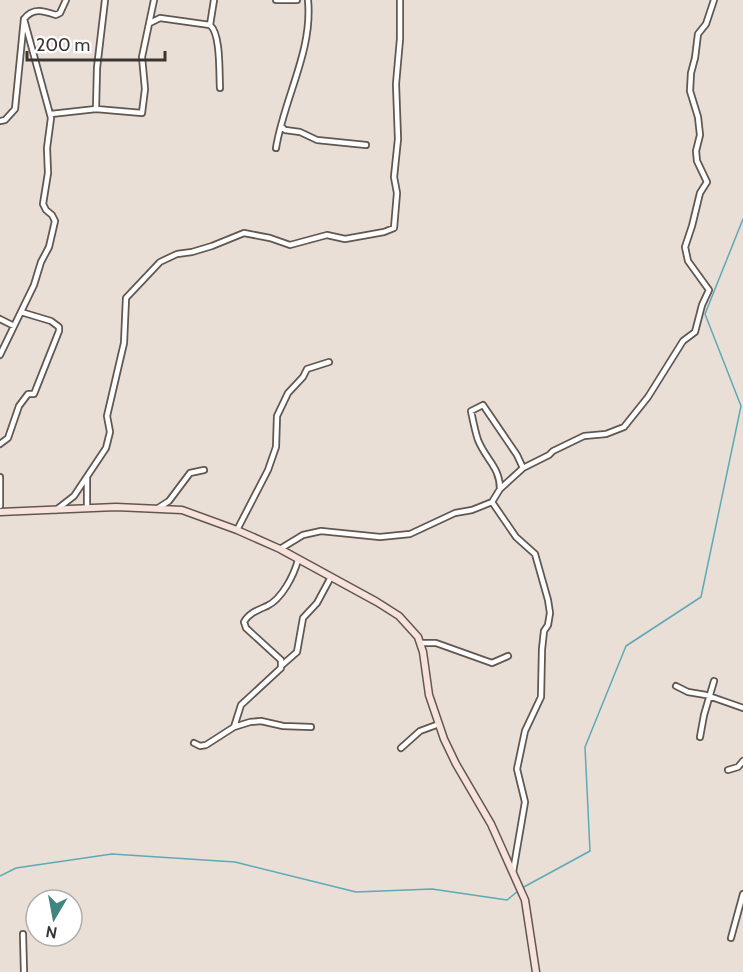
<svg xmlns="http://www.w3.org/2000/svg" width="743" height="972" viewBox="0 0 743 972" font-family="Cabin,sans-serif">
  <rect width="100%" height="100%" fill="#e9dfd7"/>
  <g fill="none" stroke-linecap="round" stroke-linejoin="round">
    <path stroke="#5caab5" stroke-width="1.5" d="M 0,876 L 16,868 L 112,854 L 235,862 L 356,892 L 432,889 L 507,900 L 518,891
      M 522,888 L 590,851 L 585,747 L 626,646 L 701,597 L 741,406 L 705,314 L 743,219"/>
    <defs>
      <path id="street" d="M 276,0 L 297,0
        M 150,23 L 160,18 L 210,25 L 214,0
        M 210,25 C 221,34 219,73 220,88
        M 96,109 L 97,68 L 105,0
        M 51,114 L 96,109 L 142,113 L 145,89 L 142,57 L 154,0
        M 0,121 L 5,120 L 15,109 L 24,19 C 33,7 44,11 56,15 L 60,13 L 66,0
        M 281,126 L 285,130 L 300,132 L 317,140 L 366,145
        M 276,148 C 284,98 313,51 308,0
        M 0,319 L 14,326
        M 0,355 L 34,285 L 41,262 L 49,247 L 55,221 L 52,215 L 46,210 L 43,204 L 48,173 L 47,148 L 51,118 L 24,19
        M 0,444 L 8,438 L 19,406 L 28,394 L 34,394 L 59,331 L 59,327 L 51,321 L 21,312
        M 0,477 L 0,506
        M 87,477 L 87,508
        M 500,489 C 500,467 486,460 478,440 C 475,431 473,421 471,411 L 483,405 L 517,455 L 523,468
        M 492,502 L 516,537 L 535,554 L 548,600 L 550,613 L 548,625 L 544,631 L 542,649 L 541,697 L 525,731 L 517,769 L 525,802 L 513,872
        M 158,508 L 169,501 L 190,473 L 204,470
        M 56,510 L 74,496 L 106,448 L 110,432 L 107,416 L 124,343 L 126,298 L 160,262 L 177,254 L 192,252 L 212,246 L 244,233 L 270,238 L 290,245 L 327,235 L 345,239 L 384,232 L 394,228 L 397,193 L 394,177 L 398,139 L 396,84 L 400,39 L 400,0
        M 237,530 L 268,470 L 276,447 L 277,416 L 288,393 L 303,377 L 307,369 L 329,362
        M 280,549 L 303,535 L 321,531 L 380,537 L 410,534 L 455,513 L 472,510 L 492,502 L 500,489 L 523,468 L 549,455 L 553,451 L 584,436 L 606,434 L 624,427 L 648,397 L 683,341 L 695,332 L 702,305 L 709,290 L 688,261 L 685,247 L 692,226 L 700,193 L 707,182 L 697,161 L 696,151 L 700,135 L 698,117 L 690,91 L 691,73 L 695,58 L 698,34 L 706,24 L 714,0
        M 420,643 L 436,643 L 492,663 L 508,656
        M 281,666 L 297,652 L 303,618 L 317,603 L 331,577
        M 676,686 L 688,692 L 706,695 L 743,708
        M 234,727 L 250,722 L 261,721 L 283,726 L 311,727
        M 700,737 L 704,715 L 714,681
        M 194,743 L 200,746 L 206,745 L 234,727 L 241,705 L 281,668 L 281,660 L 246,628 L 244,622 C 249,613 258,610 267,606 C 282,599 294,575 298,560
        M 401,748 L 420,731 L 439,724
        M 728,770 L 738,767 L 743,761
        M 23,934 L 24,972
        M 731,938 L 743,894"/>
      <path id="secondary" d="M 0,512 L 116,507 L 182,510 L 237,530 L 280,549 L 377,602 L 399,616 L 418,637 L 423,652 L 429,695 L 444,739 L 456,764 L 491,824 L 525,900 L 536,972"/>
    </defs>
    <use href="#street" stroke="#605751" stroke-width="8"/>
    <use href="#secondary" stroke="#605751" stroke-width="9"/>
    <use href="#street" stroke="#fff" stroke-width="4.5"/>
    <use href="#secondary" stroke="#f8e2dc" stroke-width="6"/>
  </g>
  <g transform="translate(54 918) rotate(190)"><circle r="28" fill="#ffffff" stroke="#b0aead" stroke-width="1.5"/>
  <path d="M0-4.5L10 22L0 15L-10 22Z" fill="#3f867f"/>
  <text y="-9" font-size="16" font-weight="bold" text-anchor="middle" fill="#393532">N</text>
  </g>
  <path d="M27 51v9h138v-9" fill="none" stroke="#393532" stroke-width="3"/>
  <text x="36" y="51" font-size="18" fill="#393532" stroke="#ffffff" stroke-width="4.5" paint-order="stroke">200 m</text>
</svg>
